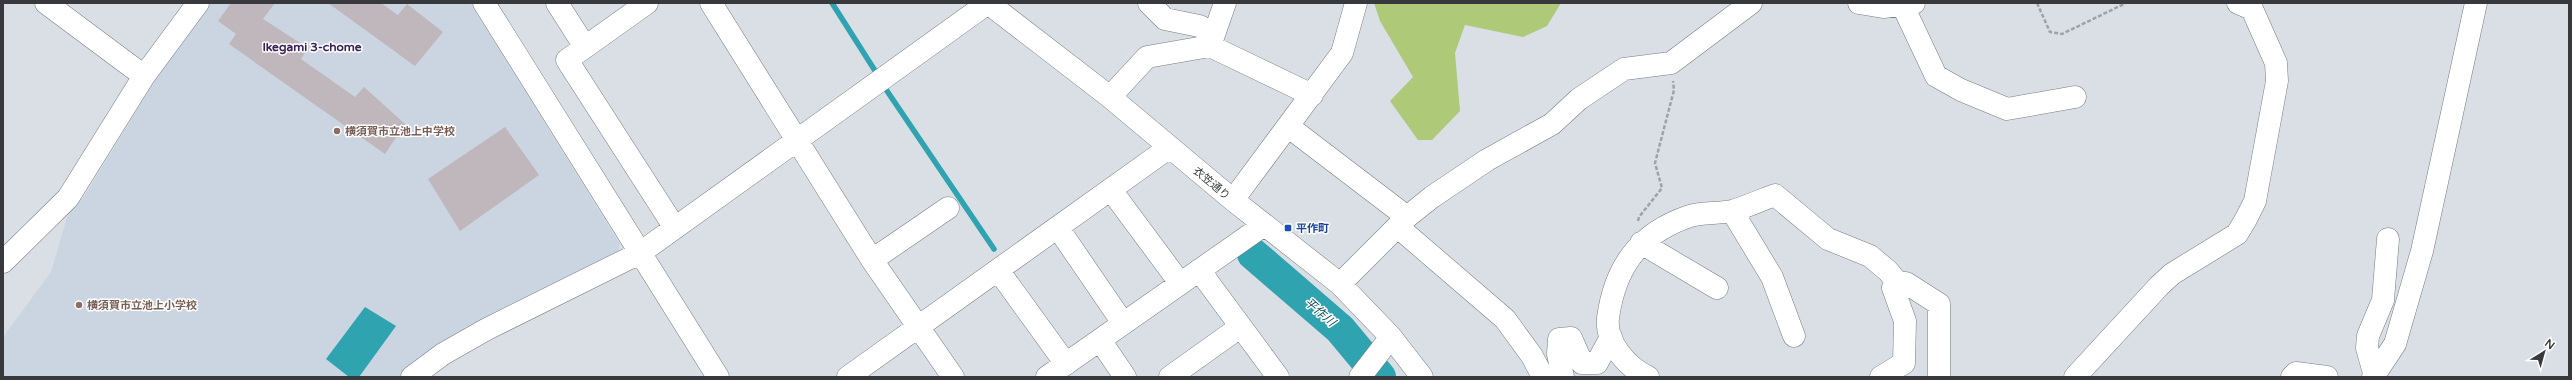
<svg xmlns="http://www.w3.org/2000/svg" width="2572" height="380" viewBox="0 0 2572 380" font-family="'Varela Round','Noto Sans JP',sans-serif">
  <rect width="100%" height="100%" fill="#d9dfe5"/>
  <path fill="#cad5e1" d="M 211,3 L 470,3 L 620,244 L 617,253 L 409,377 L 3,377 L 3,337 L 51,272 L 70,207 L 83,198 L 165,64 Z"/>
  <path fill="#aec978" d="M 1374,3 L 1561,3 L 1547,26 L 1523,37 L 1465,25 L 1455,53 L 1460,111 L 1432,140 L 1418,140 L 1390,101 L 1413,77 L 1380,21 Z"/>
  <path fill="#2fa3af" d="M 365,307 L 396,326 L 359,377 L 349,377 L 326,359 Z"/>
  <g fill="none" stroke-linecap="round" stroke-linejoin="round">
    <path stroke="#2fa3af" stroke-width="5.5" d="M 832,3 L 879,77
      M 883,85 L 994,249"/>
    <path stroke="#2fa3af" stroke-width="32" d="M 1253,254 L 1340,329 L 1380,377"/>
  </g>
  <path fill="#bfb7bb" d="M 231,3 L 275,3 L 263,19 L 308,48 L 301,59 L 355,97 L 364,87 L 405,124 L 385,154 L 229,44 L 236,34 L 218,21 Z
    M 328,3 L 381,3 L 398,15 L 407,4 L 443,32 L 415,66 Z
    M 505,127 L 539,175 L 460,231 L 428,179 Z"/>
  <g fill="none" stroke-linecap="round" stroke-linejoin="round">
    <defs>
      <path id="minor" d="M 46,3 L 144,76
        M 484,3 L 718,377
        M 557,3 L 585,47
        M 647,3 L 567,60 L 675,228
        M 711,3 L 872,260 L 953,377
        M 988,3 L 1110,97 L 1233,200 L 1340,284 L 1391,337 L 1422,377
        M 1149,3 L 1165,19 L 1199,26 L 1214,33
        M 1859,3 L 1883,7 L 1914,3
        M 1903,6 L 1936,76 L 1961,90 L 2007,109 L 2075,97
        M 1210,46 L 1225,3
        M 1110,97 L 1147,57 L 1210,46 L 1312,95
        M 1289,127 L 1407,217
        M 1111,190 L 1180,283
        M 1233,200 L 1342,53 L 1356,3
        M 1732,211 L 1772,277 L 1794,336
        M 1398,227 L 1505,319 L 1532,356 L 1543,377
        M 1058,228 L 1123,323
        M 1641,243 L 1717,288
        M 872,260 L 948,208
        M 3,262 L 68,198 L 144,76 L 198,3
        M 998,270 L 1066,364
        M 1199,270 L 1278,377
        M 1340,284 L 1407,217 L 1432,197 L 1487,160 L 1552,124 L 1579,99 L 1624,69 L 1671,63 L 1751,3
        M 1100,340 L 1125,377
        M 2374,373 L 2367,348 L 2368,336 L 2383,300 L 2388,239
        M 412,377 L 443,354 L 487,329 L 640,253 L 988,3
        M 848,377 L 1170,147
        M 1047,377 L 1264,225
        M 1170,377 L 1240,327
        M 1360,377 L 1391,337
        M 1563,377 L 1558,354 L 1559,339 L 1571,338 L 1582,363 L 1597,363 L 1611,337
        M 1648,377 C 1627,367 1605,342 1608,318 C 1615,267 1639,233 1690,216 C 1703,212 1718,214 1732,211 C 1746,207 1761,200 1775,195 L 1828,239 L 1870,256 L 1888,271 L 1898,283
        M 1881,377 L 1904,363 L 1905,321 L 1893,288 L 1898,283 L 1906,283 L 1939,304 L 1939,377
        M 2075,377 L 2159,286 L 2172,274 L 2237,234 L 2246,219 L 2255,201 L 2277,81 L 2276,63 L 2252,9 L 2238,3
        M 2292,377 L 2296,373 L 2327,377
        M 2373,377 L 2395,344 L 2422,251 L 2476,3"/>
    </defs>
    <use href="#minor" stroke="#777d82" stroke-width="23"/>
    <path stroke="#9ea3a7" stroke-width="2.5" stroke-dasharray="4 2" stroke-linecap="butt" d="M 2037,3 L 2050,32 L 2062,34 L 2126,3
      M 1638,221 L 1639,217 L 1662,188 L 1655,163 L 1674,90 L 1673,81"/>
    <use href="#minor" stroke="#fff" stroke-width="22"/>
  </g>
  <g fill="#8d6e63" stroke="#fff" stroke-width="1.5">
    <circle cx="337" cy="131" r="4"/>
    <circle cx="79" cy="305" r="4"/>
  </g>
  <rect fill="#1a4fb4" stroke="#fff" stroke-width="1.5" x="1284" y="224" width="8" height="8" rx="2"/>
  <g text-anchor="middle" stroke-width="3" stroke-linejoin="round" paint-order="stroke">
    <g font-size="11" font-weight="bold" fill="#785e54" stroke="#fff" text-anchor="start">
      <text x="345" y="135">横須賀市立池上中学校</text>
      <text x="87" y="309">横須賀市立池上小学校</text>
    </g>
    <g font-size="11" fill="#37393c" stroke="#fff">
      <text transform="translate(1212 183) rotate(40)" y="4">衣笠通り</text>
    </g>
    <g font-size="11" font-weight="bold" fill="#164399" stroke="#fff" text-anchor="start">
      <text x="1296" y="232">平作町</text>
    </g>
    <g font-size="12" font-weight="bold" fill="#381f59" stroke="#fff">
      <text x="312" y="51">Ikegami 3-chome</text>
    </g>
    <g font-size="12" font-style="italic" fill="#0a4d54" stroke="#fff">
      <text transform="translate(1320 312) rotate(41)" y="4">平作川</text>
    </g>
  </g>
  <rect width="2572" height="380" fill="none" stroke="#37393c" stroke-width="8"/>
  <g transform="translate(2544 352) rotate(37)" stroke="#ffffff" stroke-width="3" paint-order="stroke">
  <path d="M0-3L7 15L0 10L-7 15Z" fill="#37393c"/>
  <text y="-6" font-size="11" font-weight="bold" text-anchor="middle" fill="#37393c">N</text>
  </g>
</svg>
